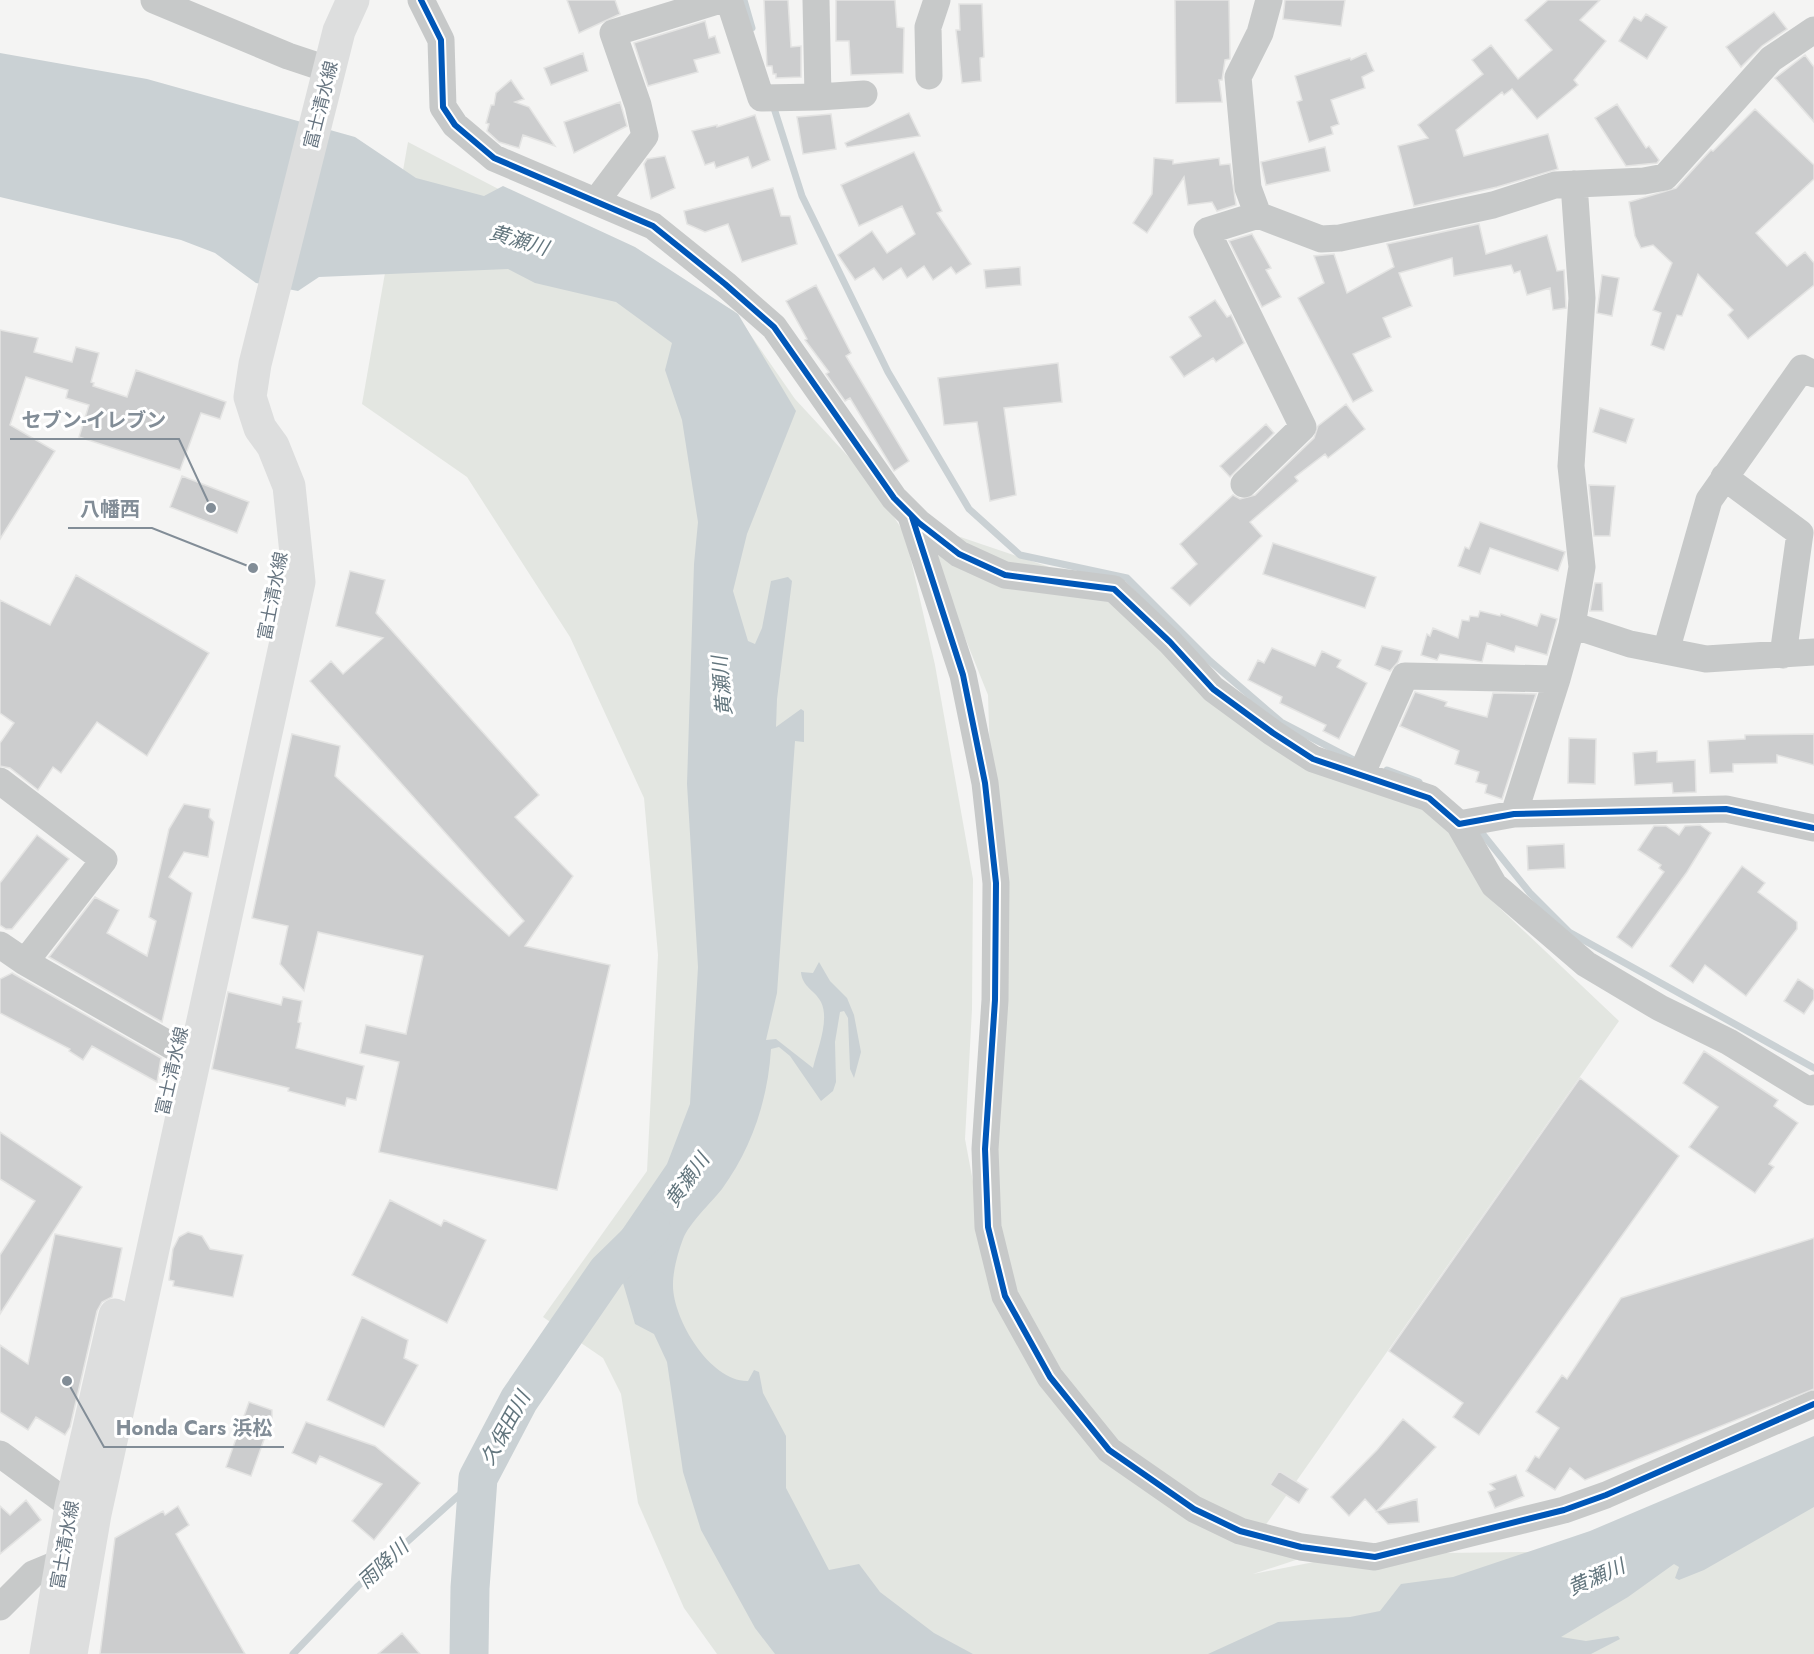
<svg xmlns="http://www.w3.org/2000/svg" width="1814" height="1654" viewBox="0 0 1814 1654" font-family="Jost,'Noto Sans JP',sans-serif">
  <rect width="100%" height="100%" fill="#f4f4f3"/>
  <path fill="#e3e6e1" d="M 408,142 L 734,311 L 795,399 L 869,479 L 905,534 L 935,665 L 973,879 L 972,1009 L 965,1139 L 996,1305 L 986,1176 L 996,938 L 988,695 L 919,523 L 1114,589 L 1268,743 L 1438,806 L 1488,897 L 1619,1021 L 1260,1533 L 1311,1555 L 1253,1574 L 1354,1554 L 1625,1551 L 1814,1505 L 1814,1654 L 717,1654 L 684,1608 L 638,1503 L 621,1394 L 603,1358 L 543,1317 L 647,1171 L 658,955 L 644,798 L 570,637 L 467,477 L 362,404 Z"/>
  <path fill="#cad1d4" d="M 0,53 L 147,79 L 355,137 L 416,178 L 484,196 L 503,186 L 635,247 L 738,314 L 796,411 L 747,534 L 733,591 L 748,641 L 755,644 L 762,628 L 771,581 L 788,577 L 792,581 L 777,699 L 776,727 L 801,709 L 804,711 L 804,742 L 795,741 L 777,993 L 766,1040 L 776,1039 L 813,1068 C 817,1050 830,1020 821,1002 C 815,990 802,987 801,972 L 813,973 L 819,962 L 830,981 L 847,998 L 854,1015 L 861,1052 L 854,1078 L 850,1069 L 848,1018 L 844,1011 L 840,1012 L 835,1042 L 836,1082 L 833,1091 L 821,1101 L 790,1056 L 779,1047 L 771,1049 C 768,1099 752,1148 722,1189 C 710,1204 690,1222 683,1239 C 678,1252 673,1271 673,1284 C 672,1318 710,1382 748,1381 L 754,1370 L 759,1372 L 763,1393 L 786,1436 L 786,1488 L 829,1570 L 859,1564 L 880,1592 L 934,1633 L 973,1654 L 775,1654 L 755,1628 L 701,1530 L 683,1472 L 667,1362 L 654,1334 L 635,1324 L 621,1276 L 605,1255 L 667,1164 L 690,1104 L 698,967 L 687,784 L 694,564 L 698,522 L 682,420 L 665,370 L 672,343 L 616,302 L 535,283 L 508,269 L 319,277 L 298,291 L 256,283 L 215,253 L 181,240 L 0,197 Z
    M 1814,1436 L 1814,1507 L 1704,1570 L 1679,1580 L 1675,1578 L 1679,1567 L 1674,1564 L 1628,1597 L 1561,1637 L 1586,1641 L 1618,1636 L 1620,1639 L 1591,1654 L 1208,1654 L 1278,1622 L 1350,1617 L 1380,1611 L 1401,1584 L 1453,1577 L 1590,1531 Z"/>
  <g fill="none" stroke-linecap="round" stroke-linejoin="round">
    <path stroke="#cad1d4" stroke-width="7" d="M 744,0 L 752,28
      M 773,105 L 802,196 L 888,372 L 969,509 L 1020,555 L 1127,578 L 1210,661 L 1281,722 L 1354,760
      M 1387,770 L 1419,782
      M 1477,827 L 1530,893 L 1569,932 L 1814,1068
      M 293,1654 L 358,1586 L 478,1478"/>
    <path stroke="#cad1d4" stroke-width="39" d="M 469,1654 L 470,1588 L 478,1478 L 519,1400 L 607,1272 L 651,1229"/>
  </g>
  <path fill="#cccdce" stroke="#e4e4e3" stroke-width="1.5" d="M 567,0 L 615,0 L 620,14 L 579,33 Z
    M 764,0 L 788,0 L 791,47 L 801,46 L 801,77 L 776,78 L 776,74 L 773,74 L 772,66 L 767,66 Z
    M 836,0 L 895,0 L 897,27 L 904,28 L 903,73 L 851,75 L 849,41 L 836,41 Z
    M 1175,0 L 1229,0 L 1230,59 L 1225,60 L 1222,80 L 1219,80 L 1222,102 L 1176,103 Z
    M 1285,0 L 1345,0 L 1341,26 L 1283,19 Z
    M 1548,0 L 1600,0 L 1580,20 L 1606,41 L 1574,80 L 1578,85 L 1537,119 L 1512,89 L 1504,95 L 1502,92 L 1456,130 L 1464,156 L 1548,134 L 1558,169 L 1497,187 L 1414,206 L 1398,146 L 1428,138 L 1418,125 L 1483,74 L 1472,60 L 1491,45 L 1518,79 L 1552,50 L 1525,20 Z
    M 959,4 L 982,4 L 984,57 L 980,58 L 981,81 L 962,83 L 956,30 L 960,30 Z
    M 1774,12 L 1787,29 L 1762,46 L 1741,67 L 1726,47 Z
    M 1646,14 L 1667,27 L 1647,59 L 1619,41 L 1634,17 L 1641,21 Z
    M 705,21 L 709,38 L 715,36 L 720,53 L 694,60 L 698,72 L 648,86 L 634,43 Z
    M 583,53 L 588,71 L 551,85 L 544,68 Z
    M 1366,53 L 1374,71 L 1362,77 L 1365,88 L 1331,100 L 1339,124 L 1331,127 L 1333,134 L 1309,142 L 1297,102 L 1302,100 L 1295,76 L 1350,58 L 1351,60 Z
    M 1805,55 L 1814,67 L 1814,122 L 1775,78 Z
    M 511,80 L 524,99 L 515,102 L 529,107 L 555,146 L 523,135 L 519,148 L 499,142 L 487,131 L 489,124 L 486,123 L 491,105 L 494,105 L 496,93 Z
    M 620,102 L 627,126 L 574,153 L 564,122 Z
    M 1617,104 L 1646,148 L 1649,146 L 1659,160 L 1657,163 L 1626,166 L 1617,152 L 1595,118 Z
    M 1755,109 L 1814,165 L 1814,179 L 1756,233 L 1787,266 L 1805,252 L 1814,263 L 1814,285 L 1748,339 L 1728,315 L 1733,310 L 1698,274 L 1682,316 L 1677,315 L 1664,350 L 1651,345 L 1661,313 L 1653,310 L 1672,263 L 1653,245 L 1641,248 L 1635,236 L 1629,202 L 1676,188 L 1711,150 L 1713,151 Z
    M 909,113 L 920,136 L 847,147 L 845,143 Z
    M 831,114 L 836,149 L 803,154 L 797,117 Z
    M 755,115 L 770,160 L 752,168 L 748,157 L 716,168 L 714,162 L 705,165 L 692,131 L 717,125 L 717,127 Z
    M 1325,147 L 1330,171 L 1266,185 L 1261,162 Z
    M 914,152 L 942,211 L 937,213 L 971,264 L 956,274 L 951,267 L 933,280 L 924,266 L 907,278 L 901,268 L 883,280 L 874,268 L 855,280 L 838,255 L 872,231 L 887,253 L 915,234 L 902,206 L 859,226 L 841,185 Z
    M 665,156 L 675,188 L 651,199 L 644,164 L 647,159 Z
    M 1154,158 L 1173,160 L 1173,164 L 1219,158 L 1220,165 L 1230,164 L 1236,205 L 1217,211 L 1212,202 L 1188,205 L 1184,177 L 1147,233 L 1133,223 L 1152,194 Z
    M 773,188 L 781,216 L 790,216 L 797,244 L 742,262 L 728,224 L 705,232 L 687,224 L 684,211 Z
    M 1479,224 L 1486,254 L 1547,235 L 1557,271 L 1564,270 L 1566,308 L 1553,310 L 1550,288 L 1527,295 L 1520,271 L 1514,273 L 1511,265 L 1454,276 L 1452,258 L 1399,273 L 1412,306 L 1383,318 L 1391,337 L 1353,354 L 1373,391 L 1353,402 L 1298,298 L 1324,283 L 1314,256 L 1334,254 L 1347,293 L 1394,267 L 1387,244 Z
    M 1252,234 L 1271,268 L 1266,270 L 1281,297 L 1262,307 L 1229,241 Z
    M 1020,267 L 1021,285 L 986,288 L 984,270 Z
    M 1602,275 L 1619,278 L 1612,316 L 1597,313 Z
    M 816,285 L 851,353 L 846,356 L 909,461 L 894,471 L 850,398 L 845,401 L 826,374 L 829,372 L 805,340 L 807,339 L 786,301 Z
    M 1215,300 L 1227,317 L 1231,315 L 1244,343 L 1216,362 L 1213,358 L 1184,377 L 1170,357 L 1201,336 L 1189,317 Z
    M 0,330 L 38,338 L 34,352 L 72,362 L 76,347 L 99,353 L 91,382 L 94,383 L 93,386 L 127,397 L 136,370 L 226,402 L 220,419 L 201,413 L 180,470 L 79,437 L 89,405 L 66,398 L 68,390 L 26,377 L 10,425 L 55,451 L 0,539 Z
    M 1058,363 L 1062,402 L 1004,408 L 1016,495 L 990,501 L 977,422 L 944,425 L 938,378 Z
    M 1346,404 L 1365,429 L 1328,458 L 1325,454 L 1295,477 L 1298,481 L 1250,522 L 1262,536 L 1190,606 L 1171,588 L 1197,564 L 1180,544 L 1233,495 L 1240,499 L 1255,495 L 1314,438 L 1318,426 Z
    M 1600,408 L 1634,419 L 1626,443 L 1593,432 Z
    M 1266,424 L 1274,433 L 1230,477 L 1220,466 Z
    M 182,476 L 249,502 L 237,533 L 170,507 Z
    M 1589,485 L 1615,486 L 1610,536 L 1594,536 Z
    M 1480,522 L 1565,552 L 1558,571 L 1490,548 L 1480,574 L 1458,566 L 1465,547 L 1469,549 Z
    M 1273,543 L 1376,577 L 1365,608 L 1263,574 Z
    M 350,571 L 385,580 L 376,613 L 539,795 L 515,817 L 573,876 L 525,946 L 610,965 L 557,1190 L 379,1152 L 399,1062 L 360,1053 L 366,1025 L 406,1034 L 423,956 L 318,932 L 304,991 L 280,964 L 288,926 L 252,918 L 292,734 L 340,746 L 335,776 L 509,936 L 524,921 L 310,681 L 331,661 L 343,674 L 383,638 L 336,626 Z
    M 76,575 L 209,653 L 147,756 L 97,722 L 61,773 L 53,767 L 38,790 L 10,768 L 0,766 L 0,743 L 14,723 L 0,713 L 0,600 L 50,625 Z
    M 1595,583 L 1602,583 L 1603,611 L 1590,611 Z
    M 1480,611 L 1500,616 L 1501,614 L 1537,626 L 1541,614 L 1557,619 L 1547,655 L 1516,646 L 1514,652 L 1487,643 L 1482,662 L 1440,654 L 1437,660 L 1421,655 L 1427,634 L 1430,636 L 1433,628 L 1458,638 L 1462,620 L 1469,621 L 1470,616 L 1478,617 Z
    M 1382,646 L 1402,651 L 1398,662 L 1390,671 L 1375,665 Z
    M 1272,648 L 1315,666 L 1322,651 L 1341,660 L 1337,667 L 1367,683 L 1339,739 L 1323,731 L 1326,725 L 1280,703 L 1282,697 L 1248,680 L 1258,660 L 1264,663 Z
    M 1415,692 L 1447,702 L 1445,706 L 1487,717 L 1493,693 L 1536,694 L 1502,799 L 1485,793 L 1487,785 L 1476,782 L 1479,772 L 1455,764 L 1459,751 L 1400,726 Z
    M 1814,734 L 1814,765 L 1777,755 L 1777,763 L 1733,764 L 1733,772 L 1710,773 L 1708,741 L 1745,739 L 1745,735 Z
    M 1569,738 L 1596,739 L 1595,784 L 1568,783 Z
    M 1657,751 L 1657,762 L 1695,760 L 1696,792 L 1673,793 L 1672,783 L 1635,785 L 1633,753 Z
    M 184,804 L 210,809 L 209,817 L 214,822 L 208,857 L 184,852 L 169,877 L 192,893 L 162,1022 L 49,957 L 95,897 L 119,910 L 107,933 L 147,956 L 156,921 L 149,917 L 169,829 Z
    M 1700,825 L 1711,833 L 1687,872 L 1632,948 L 1617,937 L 1664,872 L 1659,868 L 1661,865 L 1638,850 L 1654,826 L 1666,826 L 1679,835 L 1685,826 Z
    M 37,835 L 69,859 L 12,929 L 6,929 L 0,925 L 0,883 Z
    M 1564,844 L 1565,868 L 1528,870 L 1527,846 Z
    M 1742,866 L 1765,883 L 1758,892 L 1797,922 L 1797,929 L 1746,996 L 1705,965 L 1693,983 L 1670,966 Z
    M 12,973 L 161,1058 L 157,1082 L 92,1046 L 83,1060 L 69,1051 L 70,1049 L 0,1013 L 0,979 Z
    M 1798,979 L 1814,990 L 1814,999 L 1804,1014 L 1784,1001 Z
    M 228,992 L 281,1005 L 283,997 L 302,1001 L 298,1022 L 301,1023 L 296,1048 L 364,1066 L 356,1100 L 347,1098 L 345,1106 L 288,1091 L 289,1088 L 212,1069 Z
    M 1704,1051 L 1778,1100 L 1774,1106 L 1798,1123 L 1769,1164 L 1774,1167 L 1755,1193 L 1689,1147 L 1718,1107 L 1683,1083 Z
    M 1580,1078 L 1679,1156 L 1479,1435 L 1453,1417 L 1463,1403 L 1389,1351 Z
    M 0,1132 L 82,1187 L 0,1314 L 0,1255 L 35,1201 L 0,1179 Z
    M 390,1200 L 441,1226 L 444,1220 L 486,1240 L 447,1323 L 352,1275 Z
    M 188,1232 L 202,1236 L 210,1249 L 243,1255 L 233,1297 L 173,1286 L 174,1281 L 169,1280 L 173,1249 L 179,1237 Z
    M 55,1234 L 122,1248 L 112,1297 L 102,1302 L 97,1311 L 70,1427 L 65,1435 L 36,1417 L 28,1430 L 0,1412 L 0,1345 L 28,1364 Z
    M 1814,1238 L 1814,1389 L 1585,1480 L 1570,1468 L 1555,1490 L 1526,1471 L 1535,1456 L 1539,1458 L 1559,1428 L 1536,1412 L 1562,1375 L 1567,1379 L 1621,1298 Z
    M 362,1317 L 408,1340 L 404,1358 L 418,1365 L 384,1427 L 327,1400 Z
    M 249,1402 L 272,1410 L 272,1417 L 251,1476 L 226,1467 Z
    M 1403,1419 L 1436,1447 L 1377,1511 L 1417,1499 L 1419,1522 L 1388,1524 L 1365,1499 L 1349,1516 L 1331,1497 L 1377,1450 Z
    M 306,1422 L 375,1446 L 420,1483 L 374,1540 L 352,1521 L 382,1484 L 320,1456 L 316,1464 L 292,1453 Z
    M 1279,1471 L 1308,1489 L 1299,1503 L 1270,1485 Z
    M 1516,1475 L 1524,1496 L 1495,1508 L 1488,1492 L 1495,1489 L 1490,1484 Z
    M 26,1500 L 41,1520 L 0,1554 L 0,1506 L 10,1515 Z
    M 178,1506 L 189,1525 L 176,1534 L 245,1654 L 100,1654 L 115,1538 L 163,1511 L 165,1515 Z
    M 402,1633 L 420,1654 L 378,1654 Z"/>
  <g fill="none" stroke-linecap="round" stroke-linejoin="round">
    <path stroke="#c7c9c9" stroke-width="27" d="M 154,0 L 288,56 L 330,70
      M 421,0 L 441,40 L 443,107 L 455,125 L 494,158 L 653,226 L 725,284 L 774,327 L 894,498 L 919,523 L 959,554 L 1005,575 L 1114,589 L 1170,642 L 1213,689 L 1273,733 L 1313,759 L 1429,798 L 1459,824 L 1514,814 L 1726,809 L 1814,828
      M 729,0 L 761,98 L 818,97
      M 816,0 L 818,97 L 864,94
      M 1269,0 L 1260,33 L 1238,77 L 1248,188 L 1258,215 L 1321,239 L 1340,238 L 1493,205 L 1555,185 L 1644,181 L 1665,177 L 1771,59 L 1814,30
      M 929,76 L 928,27 L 937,0
      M 597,200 L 645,136 L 638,105 L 613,33 L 720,0
      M 1724,477 L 1800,533 L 1783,655
      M 1244,484 L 1303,427 L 1207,231 L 1258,215
      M 911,516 L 963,675 L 985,783 L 996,883 L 995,1000 L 985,1149 L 988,1227 L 1005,1296 L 1050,1377 L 1109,1450 L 1194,1509 L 1240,1531 L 1301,1547 L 1375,1557 L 1564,1510 L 1606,1495 L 1814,1404
      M 1572,625 L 1630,644 L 1706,659 L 1814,652
      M 1666,651 L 1709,500 L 1802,368 L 1814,374
      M 1361,775 L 1405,676 L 1557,679
      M 0,781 L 104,860 L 25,962
      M 1514,814 L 1557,679 L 1572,625 L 1582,567 L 1571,466 L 1582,298 L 1574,184
      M 1459,824 L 1494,885 L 1586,964 L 1660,1008 L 1729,1042 L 1811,1092 L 1814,1088
      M 0,945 L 25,962 L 177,1049
      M 0,1454 L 71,1506 L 88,1512
      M 0,1607 L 33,1574 L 62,1562"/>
    <path stroke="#dddede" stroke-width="33" d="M 46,1654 L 71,1506 L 115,1315
      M 71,1654 L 95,1514 L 299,582 L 289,486 L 273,446 L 260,428 L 250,397 L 255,364 L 339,31 L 353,0"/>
    <defs>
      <path id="cycleway" d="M 421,0 L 441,40 L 443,107 L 455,125 L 494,158 L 653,226 L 725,284 L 774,327 L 894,498 L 919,523 L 959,554 L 1005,575 L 1114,589 L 1170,642 L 1213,689 L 1273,733 L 1313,759 L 1429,798 L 1459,824 L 1514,814 L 1726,809 L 1814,828
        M 912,517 L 963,675 L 985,783 L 996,883 L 995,1000 L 985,1149 L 988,1227 L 1005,1296 L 1050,1377 L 1109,1450 L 1194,1509 L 1240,1531 L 1301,1547 L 1375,1557 L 1564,1510 L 1606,1495 L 1814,1404"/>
    </defs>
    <use href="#cycleway" stroke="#fff" stroke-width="10"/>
    <use href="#cycleway" stroke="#0057b8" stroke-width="6"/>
  </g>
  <g text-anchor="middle" stroke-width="6" stroke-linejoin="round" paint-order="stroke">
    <g font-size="18" fill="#677581" stroke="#fff">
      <text transform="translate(321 105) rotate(-76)" y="6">富士清水線</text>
      <text transform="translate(273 596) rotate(-79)" y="6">富士清水線</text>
      <text transform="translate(172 1071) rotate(-77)" y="6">富士清水線</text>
      <text transform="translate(65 1545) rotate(-80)" y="6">富士清水線</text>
    </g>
    <g font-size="20" font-style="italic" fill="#63767e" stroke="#fff">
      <text transform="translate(519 240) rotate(17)" y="7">黄瀬川</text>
      <text transform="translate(722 686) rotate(-95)" y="7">黄瀬川</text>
      <text transform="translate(687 1180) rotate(-55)" y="7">黄瀬川</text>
      <text transform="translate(505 1428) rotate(-61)" y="7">久保田川</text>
      <text transform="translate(383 1564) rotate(-43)" y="7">雨降川</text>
      <text transform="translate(1596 1577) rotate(-24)" y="7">黄瀬川</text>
    </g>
  </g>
  <path fill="none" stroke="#828d97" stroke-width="2" d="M211 508L179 439H10M253 568L152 528H68M67 1381L104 1447H284"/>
  <g fill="#828d97" stroke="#fff" stroke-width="2">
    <circle cx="211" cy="508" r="6"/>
    <circle cx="253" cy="568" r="6"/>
    <circle cx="67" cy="1381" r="6"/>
  </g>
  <g font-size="20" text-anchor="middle" font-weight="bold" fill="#828d97" stroke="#fff" stroke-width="6" stroke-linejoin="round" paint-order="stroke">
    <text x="94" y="427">セブン-イレブン</text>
    <text x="110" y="516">八幡西</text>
    <text x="194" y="1435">Honda Cars 浜松</text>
  </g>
</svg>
